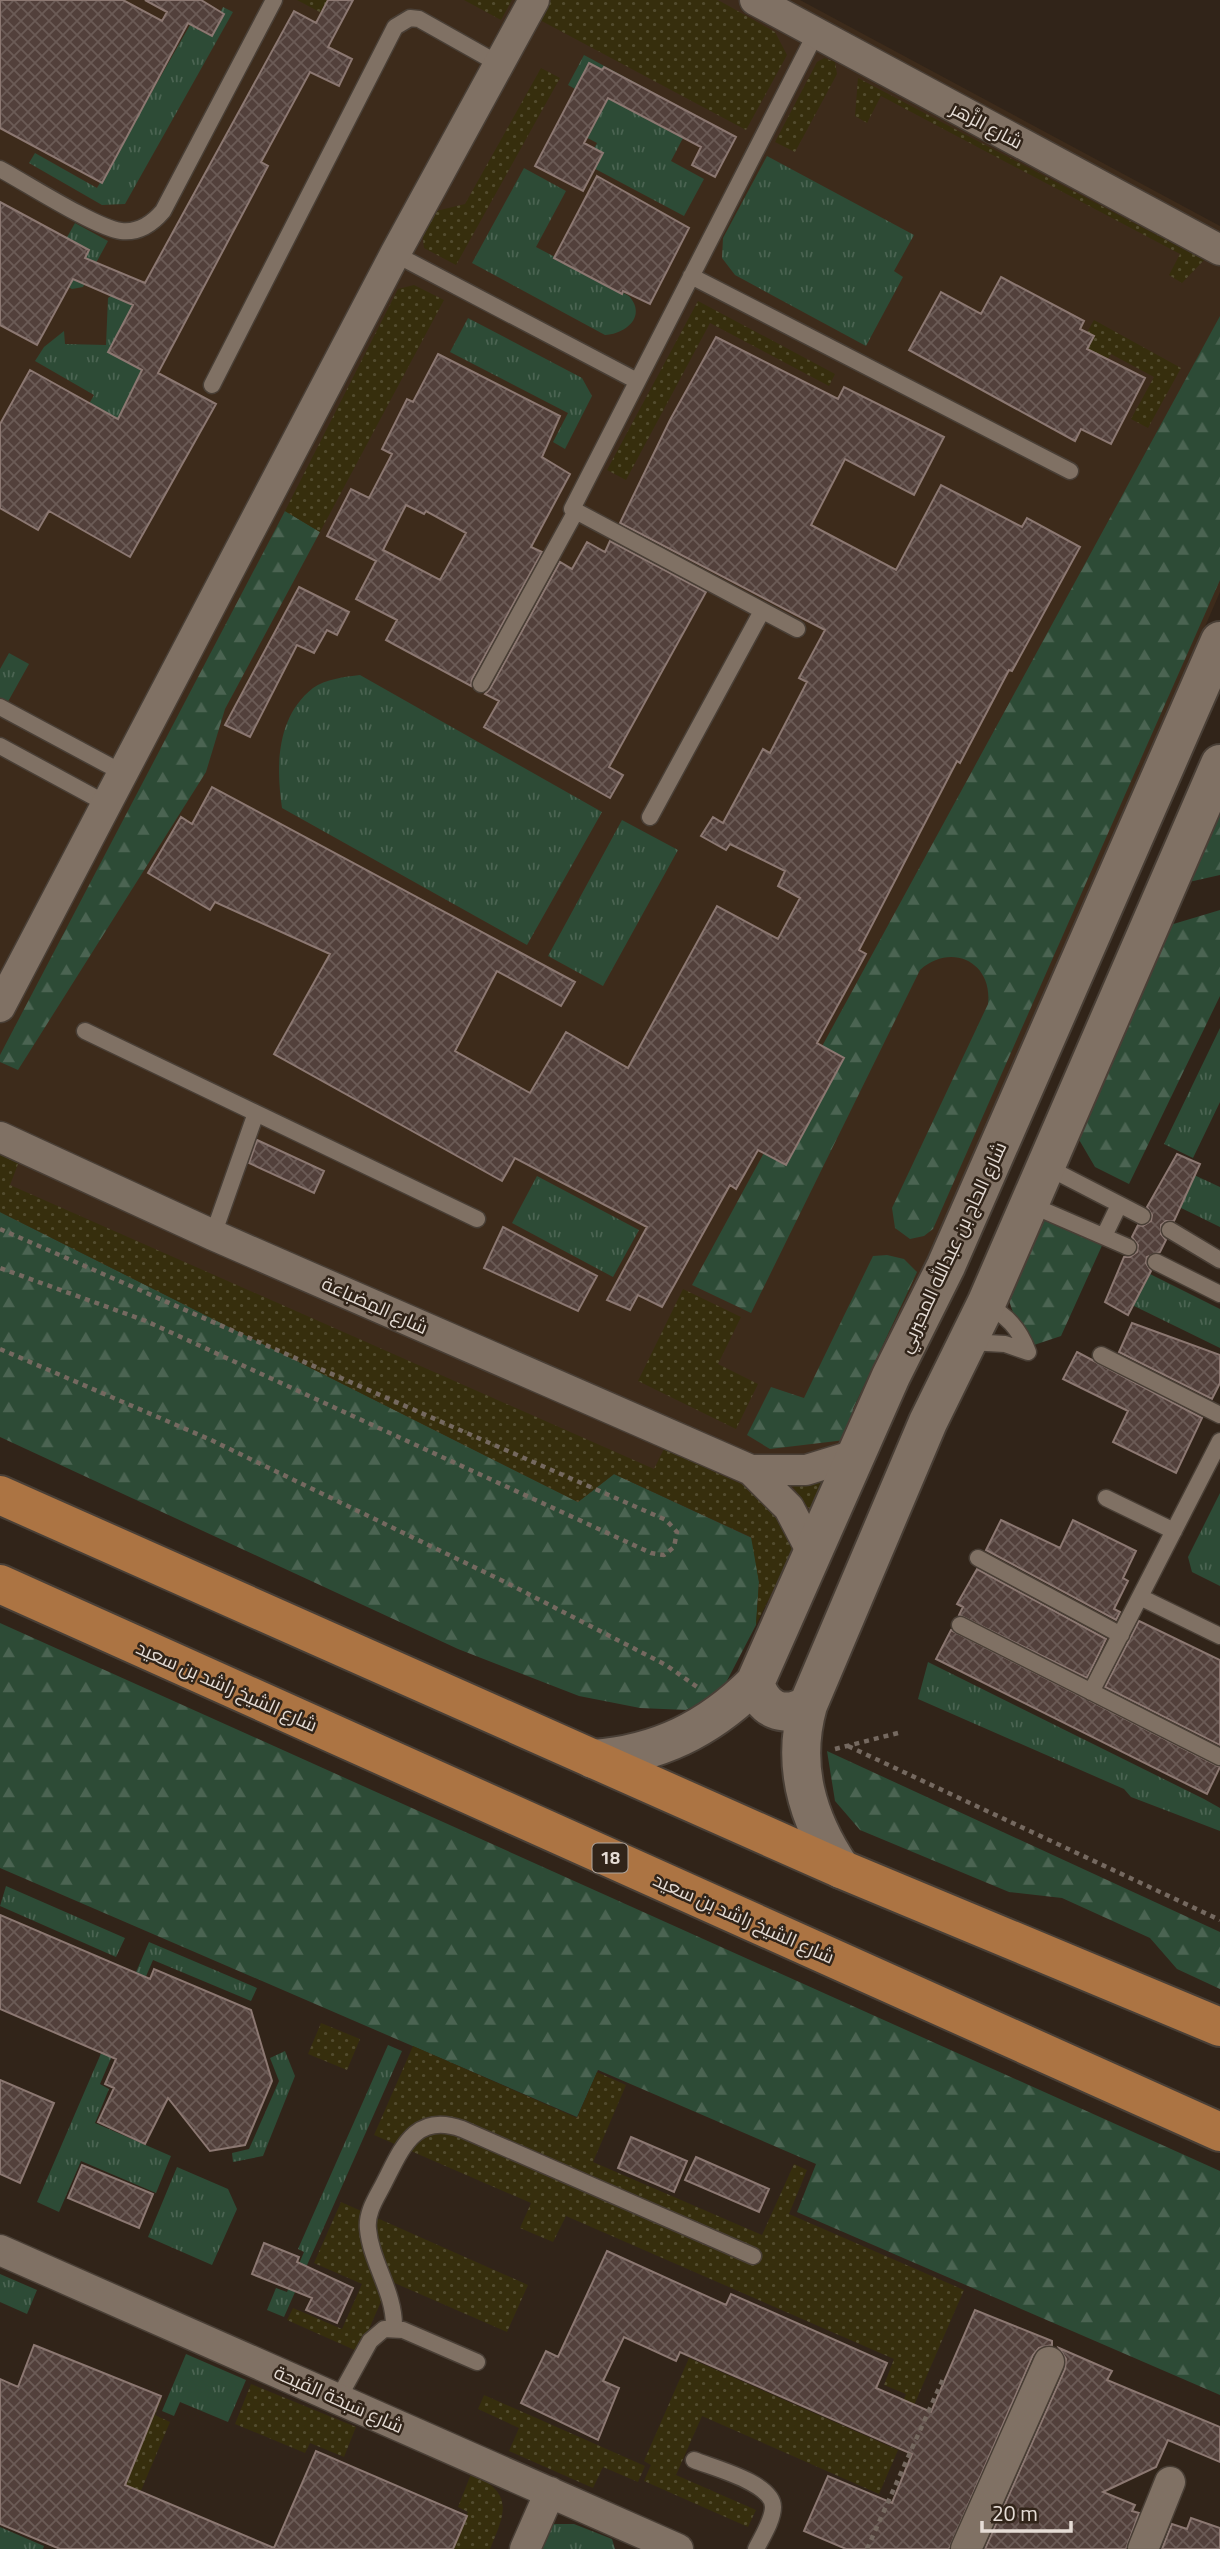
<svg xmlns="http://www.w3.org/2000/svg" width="1220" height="2549" viewBox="0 0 1220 2549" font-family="Georgia,Cairo,serif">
  <defs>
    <pattern id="grass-tufts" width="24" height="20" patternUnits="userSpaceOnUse" patternTransform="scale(1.75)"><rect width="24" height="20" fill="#2d4b36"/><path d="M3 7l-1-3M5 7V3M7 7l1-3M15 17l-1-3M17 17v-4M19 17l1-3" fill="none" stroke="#4b6452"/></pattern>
    <pattern id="forest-firs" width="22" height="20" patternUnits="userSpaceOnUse" patternTransform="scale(1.75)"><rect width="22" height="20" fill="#2d4b36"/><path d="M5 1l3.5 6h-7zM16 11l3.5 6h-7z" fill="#4b6452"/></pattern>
    <pattern id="sand-dots" width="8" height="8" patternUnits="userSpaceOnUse" patternTransform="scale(1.75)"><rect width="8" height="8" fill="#362e0d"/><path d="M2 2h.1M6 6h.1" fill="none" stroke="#534c2f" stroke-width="1.8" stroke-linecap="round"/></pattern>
    <pattern id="building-cross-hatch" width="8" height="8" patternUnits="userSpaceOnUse" patternTransform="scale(1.75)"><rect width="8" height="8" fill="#52403b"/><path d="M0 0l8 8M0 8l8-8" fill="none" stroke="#6b5b56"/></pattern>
  </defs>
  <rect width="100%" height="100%" fill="#312419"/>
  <path fill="#3d2b1b" d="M 0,0 L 800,0 L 1220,226 L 1220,592 L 980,1147 L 774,1605 L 597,1522 L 0,1276 Z"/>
  <path fill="url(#grass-tufts)" d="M 223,7 L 233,12 L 125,204 L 102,205 L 29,163 L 35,153 L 97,188 L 190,25 L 208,35 Z
    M 584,55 L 695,115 L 671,161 L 704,179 L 684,216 L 586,164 L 597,143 L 578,133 L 595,100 L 568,85 Z
    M 767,156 L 914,235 L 894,271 L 903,277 L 866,346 L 735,275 L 722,258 L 723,238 Z
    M 524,168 L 566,191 L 536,247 L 629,296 C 647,316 626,334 605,335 L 472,263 Z
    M 75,223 L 108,241 L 83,287 L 72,289 L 46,275 Z
    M 204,268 L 125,411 L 149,424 L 79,422 L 94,395 L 35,361 L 44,347 L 64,331 L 65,344 L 106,345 L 108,298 L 126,284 L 157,301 Z
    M 468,318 L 582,378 L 592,396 L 565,449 L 553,442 L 568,413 L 450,352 Z
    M 9,653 L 29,664 L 0,716 L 0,669 Z
    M 360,675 L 602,812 L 527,945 L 282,808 C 276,767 276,717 313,688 C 325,679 345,677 360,675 Z
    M 622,820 L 678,850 L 603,986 L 548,956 Z
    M 1220,1028 L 1220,1102 L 1193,1158 L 1164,1144 Z
    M 1192,1174 L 1220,1187 L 1220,1227 L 1177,1206 Z
    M 537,1176 L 639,1230 L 613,1277 L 512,1223 Z
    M 1144,1271 L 1220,1309 L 1220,1348 L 1128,1303 Z
    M 1220,1493 L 1220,1586 L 1192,1572 L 1188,1557 Z
    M 928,1662 L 1204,1799 L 1220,1808 L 1220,1831 L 1131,1797 L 1124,1789 L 918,1699 Z
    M 6,1886 L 125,1938 L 116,1957 L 0,1906 Z
    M 149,1942 L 257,1988 L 251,2001 L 153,1960 L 100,2084 L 109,2089 L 95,2123 L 171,2156 L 156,2193 L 81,2161 L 59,2212 L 37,2202 Z
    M 388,2045 L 402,2051 L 284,2317 L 267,2310 L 276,2288 L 287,2292 L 304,2252 L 298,2249 Z
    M 285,2051 L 295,2076 L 263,2156 L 233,2162 L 232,2153 L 249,2149 L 279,2081 L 270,2058 Z
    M 177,2167 L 228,2189 L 237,2209 L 212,2265 L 148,2237 Z
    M 0,2274 L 37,2290 L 27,2314 L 0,2302 Z
    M 186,2354 L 246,2380 L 228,2422 L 180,2402 L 174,2416 L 162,2411 Z
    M 554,2524 L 574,2524 L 612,2539 L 615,2549 L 531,2549 L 537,2531 Z
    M 0,2527 L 44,2546 L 43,2549 L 0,2549 Z"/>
  <path fill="url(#forest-firs)" d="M 1220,316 L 1220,580 L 933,1229 L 924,1236 L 910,1239 L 895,1228 L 892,1208 L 988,1004 C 993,962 951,942 920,970 L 751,1313 L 692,1285 Z
    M 285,511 L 320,532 L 225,709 L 206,772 L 18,1070 L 0,1062 L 0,1055 Z
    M 1220,813 L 1220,875 L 1189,882 Z
    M 1220,910 L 1220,996 L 1129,1184 L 1095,1167 L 1071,1126 L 1160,928 Z
    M 0,1212 L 578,1502 L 614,1474 L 752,1538 L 759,1582 L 756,1625 L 719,1696 L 686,1710 L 640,1708 L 579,1696 L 458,1649 L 0,1437 Z
    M 1031,1218 L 1068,1222 L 1105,1239 L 1061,1336 L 1025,1348 L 1003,1283 Z
    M 887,1255 L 904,1259 L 917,1272 L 853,1409 L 858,1413 L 845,1440 L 770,1449 L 747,1435 L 771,1387 L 804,1398 L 873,1256 Z
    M 0,1623 L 1220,2171 L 1220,2395 L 797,2212 L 816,2164 L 598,2070 L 577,2117 L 0,1868 Z
    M 827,1751 L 1220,1932 L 1220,1989 L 1177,1969 L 1150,1938 L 1062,1898 L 1009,1892 L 860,1830 L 835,1801 Z"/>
  <path fill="url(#sand-dots)" d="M 297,0 L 341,0 L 331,18 Z
    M 464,0 L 512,0 L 501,20 Z
    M 549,0 L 718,0 L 775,32 L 787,55 L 746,130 L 538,19 Z
    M 824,58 L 835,62 L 837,74 L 795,152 L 775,142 L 817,62 Z
    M 541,68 L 560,78 L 456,265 L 424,248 L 422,230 L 432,212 L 465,204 Z
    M 858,78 L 1204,260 L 1182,283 L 1169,275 L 1180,254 L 881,96 L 867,123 L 855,116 Z
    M 414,285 L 444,300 L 320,532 L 285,511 L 398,289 Z
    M 698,301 L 835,374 L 829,386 L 710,323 L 626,480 L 607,470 Z
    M 1094,320 L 1181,368 L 1148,428 L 1131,419 L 1154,377 L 1111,354 L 1101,370 L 1074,355 Z
    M 0,1150 L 20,1159 L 10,1185 L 654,1469 L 664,1449 L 768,1496 L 794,1547 L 756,1625 L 759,1582 L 751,1537 L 614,1474 L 578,1502 L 0,1212 Z
    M 683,1289 L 741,1317 L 718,1364 L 758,1384 L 736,1429 L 638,1381 Z
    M 832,1472 L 813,1514 L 788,1480 Z
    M 321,2023 L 360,2039 L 347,2070 L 308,2054 Z
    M 413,2046 L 577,2118 L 597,2072 L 626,2085 L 593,2162 L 762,2235 L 794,2164 L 807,2170 L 789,2214 L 964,2290 L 898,2442 L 888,2438 L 906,2394 L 884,2385 L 894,2359 L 566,2216 L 553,2242 L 520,2228 L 531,2203 L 374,2135 Z
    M 341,2202 L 528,2285 L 507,2332 L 390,2281 L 359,2352 L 287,2320 L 293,2308 L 342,2329 L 362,2284 L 314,2263 Z
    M 689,2358 L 898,2450 L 879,2494 L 702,2416 L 676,2475 L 756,2510 L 748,2527 L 644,2481 L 651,2465 L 644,2461 Z
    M 251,2384 L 356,2427 L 344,2457 L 310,2443 L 305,2453 L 235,2424 Z
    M 484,2395 L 645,2466 L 638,2482 L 603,2467 L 593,2488 L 509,2451 L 519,2428 L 478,2409 Z
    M 155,2396 L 162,2398 L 155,2415 L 170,2422 L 126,2526 L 90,2549 Z
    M 471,2474 C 515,2493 505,2513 490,2549 L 453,2549 L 468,2512 L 458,2507 Z"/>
  <path fill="url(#building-cross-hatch)" stroke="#8c7872" stroke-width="2" fill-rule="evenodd" d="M 0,0 L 123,0 L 162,21 L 167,12 L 145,0 L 201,0 L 224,14 L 212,36 L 188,23 L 102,183 L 0,128 Z
    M 328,0 L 353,0 L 328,47 L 352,59 L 339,86 L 310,72 L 261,162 L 268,166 L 158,373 L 216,404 L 130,557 L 49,511 L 38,530 L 0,508 L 0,424 L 30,370 L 118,419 L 142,370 L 108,352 L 133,305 L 73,279 L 37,345 L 0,325 L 0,202 L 89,250 L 85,258 L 145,283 L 294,11 L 316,23 Z
    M 589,63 L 602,70 L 604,67 L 736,137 L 715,177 L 692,165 L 701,147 L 608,98 L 584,143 L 603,153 L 583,191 L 535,166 Z
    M 597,176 L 689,228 L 650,304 L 623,291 L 622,294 L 554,258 Z
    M 1001,277 L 1084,321 L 1080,329 L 1094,336 L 1087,349 L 1145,378 L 1111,444 L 1081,429 L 1075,441 L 909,350 L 941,292 L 981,314 Z
    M 716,337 L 838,399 L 844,387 L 944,437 L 914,495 L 845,459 L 811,525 L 896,570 L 941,485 L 1022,527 L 1027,518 L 1080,547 L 1012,671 L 1009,670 L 960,763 L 957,761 L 859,950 L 866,954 L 817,1043 L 844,1058 L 786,1165 L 758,1150 L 736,1189 L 730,1185 L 662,1307 L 638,1295 L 630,1310 L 607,1300 L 647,1227 L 515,1158 L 502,1181 L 274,1054 L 330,954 L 215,902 L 210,910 L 148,873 L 181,817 L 192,824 L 212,787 L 575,982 L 561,1006 L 497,971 L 455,1051 L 530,1093 L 566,1032 L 628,1068 L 717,906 L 778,939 L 800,898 L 778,886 L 785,871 L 730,844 L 726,850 L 701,836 L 713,817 L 723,823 L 763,749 L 770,753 L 807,682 L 799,678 L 825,630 L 620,523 L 670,420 Z
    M 438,354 L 560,416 L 542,457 L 570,474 L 531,547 L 542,552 L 472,679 L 471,686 L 386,640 L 397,620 L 356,599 L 376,561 L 327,536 L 351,489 L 369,498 L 392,454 L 382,449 L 407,399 L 413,402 ZM 406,505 L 424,514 L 426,511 L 466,533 L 440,580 L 383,550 Z
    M 610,541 L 706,592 L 609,767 L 623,775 L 610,798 L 484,727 L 499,701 L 485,694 L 490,689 L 560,562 L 572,569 L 587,542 L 605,552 Z
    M 299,587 L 349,612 L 337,635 L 327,630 L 314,653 L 297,645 L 250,737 L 225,725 Z
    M 257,1140 L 324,1171 L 314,1193 L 249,1163 Z
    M 1177,1154 L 1200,1164 L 1174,1221 L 1166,1221 L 1161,1225 L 1161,1234 L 1166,1240 L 1160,1252 L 1147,1257 L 1146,1263 L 1151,1271 L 1128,1315 L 1105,1302 L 1124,1257 L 1130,1257 L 1137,1252 L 1138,1245 L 1132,1237 L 1138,1225 L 1143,1226 L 1151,1221 L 1152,1215 L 1147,1207 Z
    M 503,1227 L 597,1276 L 578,1311 L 484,1268 Z
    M 1132,1323 L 1220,1355 L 1220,1383 L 1212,1399 L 1119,1352 Z
    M 1077,1352 L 1202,1418 L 1176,1473 L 1113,1442 L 1128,1411 L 1063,1379 Z
    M 1001,1520 L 1060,1548 L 1073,1520 L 1136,1551 L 1123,1578 L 1128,1581 L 1114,1609 L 1120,1612 L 1116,1620 L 986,1550 Z
    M 977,1569 L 1106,1639 L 1087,1678 L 959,1615 L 963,1607 L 957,1604 Z
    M 1139,1621 L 1220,1660 L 1220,1745 L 1105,1687 Z
    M 951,1630 L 1220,1767 L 1207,1794 L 936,1659 Z
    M 0,1915 L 150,1979 L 154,1969 L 251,2010 L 272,2081 L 245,2145 L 210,2151 L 168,2098 L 145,2144 L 98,2122 L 114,2088 L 105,2084 L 116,2059 L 0,2009 Z
    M 0,2080 L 54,2103 L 20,2183 L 0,2174 Z
    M 631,2137 L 687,2161 L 674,2192 L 618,2168 Z
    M 696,2157 L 769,2189 L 759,2212 L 685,2180 Z
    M 82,2165 L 153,2194 L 139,2228 L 68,2198 Z
    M 264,2243 L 299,2257 L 297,2262 L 353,2288 L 337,2323 L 306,2310 L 312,2298 L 252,2274 Z
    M 607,2251 L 726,2305 L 731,2294 L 887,2363 L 876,2388 L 931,2412 L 975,2310 L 1052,2341 L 1052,2345 L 1039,2348 L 1033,2355 L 949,2549 L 846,2549 L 804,2531 L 828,2476 L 892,2503 L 912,2454 L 680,2352 L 676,2361 L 624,2337 L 603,2381 L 619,2388 L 598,2440 L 521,2403 L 546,2351 L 558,2357 Z
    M 34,2345 L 161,2396 L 125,2485 L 274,2548 L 316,2451 L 467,2516 L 453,2549 L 60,2549 L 0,2524 L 0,2379 L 18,2387 Z
    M 1059,2348 L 1112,2371 L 1107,2380 L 1220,2427 L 1220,2462 L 1168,2440 L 1156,2467 L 1103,2492 L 1135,2505 L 1132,2511 L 1139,2513 L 1126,2549 L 985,2549 L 1065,2369 L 1066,2359 Z
    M 1191,2518 L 1220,2528 L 1220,2549 L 1162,2549 L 1172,2524 L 1187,2529 Z"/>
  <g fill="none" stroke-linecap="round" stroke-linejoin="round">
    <defs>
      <path id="lane" d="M 0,169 C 26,183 96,228 121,231 C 138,233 152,224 163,211 L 274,0
        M 395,254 L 637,381
        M 691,276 L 1070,471
        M 212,385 L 395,27 L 410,18 L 419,19 L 499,64
        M 797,629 L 572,509 L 816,33
        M 481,684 L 576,511
        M 0,707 L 123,773
        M 0,746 L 107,804
        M 650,817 L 762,611
        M 85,1031 L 477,1219
        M 1045,1166 L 1142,1216
        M 1029,1204 L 1128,1247
        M 1170,1230 L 1220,1260
        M 213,1235 L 256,1113
        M 1104,1236 L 1119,1205
        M 1156,1262 L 1220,1294
        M 986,1304 C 1007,1316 1019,1328 1028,1352
        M 969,1342 L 1005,1344 L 1028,1352
        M 1101,1355 L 1220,1415
        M 1106,1498 L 1174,1531
        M 978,1558 L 1121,1635
        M 1140,1597 L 1220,1636
        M 960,1625 L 1220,1757
        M 1091,1692 L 1220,1441
        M 394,2328 C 395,2292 371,2263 368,2229 C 366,2212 377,2197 384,2183 C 402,2148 415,2112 462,2129 L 753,2256
        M 338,2399 L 370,2341 L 384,2329 L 403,2330 L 477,2362
        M 694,2460 C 714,2468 773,2483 773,2507 C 773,2520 762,2537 756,2549"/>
      <path id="street" d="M 755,0 L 1220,250
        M 0,1007 L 395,254 L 534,0
        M 0,1137 L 213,1235 L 751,1470 L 789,1508 L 814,1556
        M 751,1470 L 806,1470 L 858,1454
        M 0,2250 L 678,2549
        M 525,2549 L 550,2492
        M 966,2549 L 1049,2362
        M 1143,2549 L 1170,2482"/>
      <path id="secondary" d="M 755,1683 C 763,1710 783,1719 808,1705
        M 593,1759 C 658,1754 709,1729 755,1683 L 891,1376 L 946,1266 L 1220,641
        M 841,1869 C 807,1819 791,1765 808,1705 L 928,1422 L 986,1304 L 1220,764"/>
      <path id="primary" d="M 0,1495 L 841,1869 L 1220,2027
        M 0,1584 L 1220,2132"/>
    </defs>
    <use href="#lane" stroke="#493f36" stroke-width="19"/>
    <use href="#street" stroke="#493f36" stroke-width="33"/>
    <use href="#secondary" stroke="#493f36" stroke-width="42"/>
    <use href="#primary" stroke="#493f36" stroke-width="42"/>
    <path stroke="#756960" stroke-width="4.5" stroke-dasharray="5 5" stroke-linecap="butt" d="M 0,1229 L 666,1520 L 677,1532 L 674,1547 L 664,1555 L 651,1553 L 146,1321 L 0,1268
      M 0,1349 L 211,1440 L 505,1582 L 666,1665 L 700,1689
      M 848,1746 L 1220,1920
      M 835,1749 L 898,1733
      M 867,2549 L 943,2379"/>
    <use href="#lane" stroke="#807164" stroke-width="16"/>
    <use href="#street" stroke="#807164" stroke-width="30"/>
    <use href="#secondary" stroke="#807164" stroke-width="38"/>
    <use href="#primary" stroke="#ac7443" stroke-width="38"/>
  </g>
  <g text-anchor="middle" stroke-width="5" stroke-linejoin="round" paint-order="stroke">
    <rect fill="#312419" stroke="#afa59d" stroke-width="2" x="592.5" y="1843.5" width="35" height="29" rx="5"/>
    <g font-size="18" font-weight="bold" fill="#e5dcd5">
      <text x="610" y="1864">18</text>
    </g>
    <g font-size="19" fill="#e5dcd5" stroke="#312419">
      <text transform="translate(987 125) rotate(28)" y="7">شارع الزَّهر</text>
      <text transform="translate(952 1247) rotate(-65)" y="7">شارع الحاج بن عبدالله المحيربي</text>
      <text transform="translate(375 1305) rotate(24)" y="7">شارع المِضباعة</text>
      <text transform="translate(227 1686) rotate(24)" y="7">شارع الشيخ راشد بن سعيد</text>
      <text transform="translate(744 1918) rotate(24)" y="7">شارع الشيخ راشد بن سعيد</text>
      <text transform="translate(339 2399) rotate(24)" y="7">شارع سَبخة الفَيحة</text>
    </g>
  </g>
  <path d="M982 2521v10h89v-10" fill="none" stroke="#e5dcd5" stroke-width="3.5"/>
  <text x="992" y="2521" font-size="21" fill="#e5dcd5" stroke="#312419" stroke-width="5" paint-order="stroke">20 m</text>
</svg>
